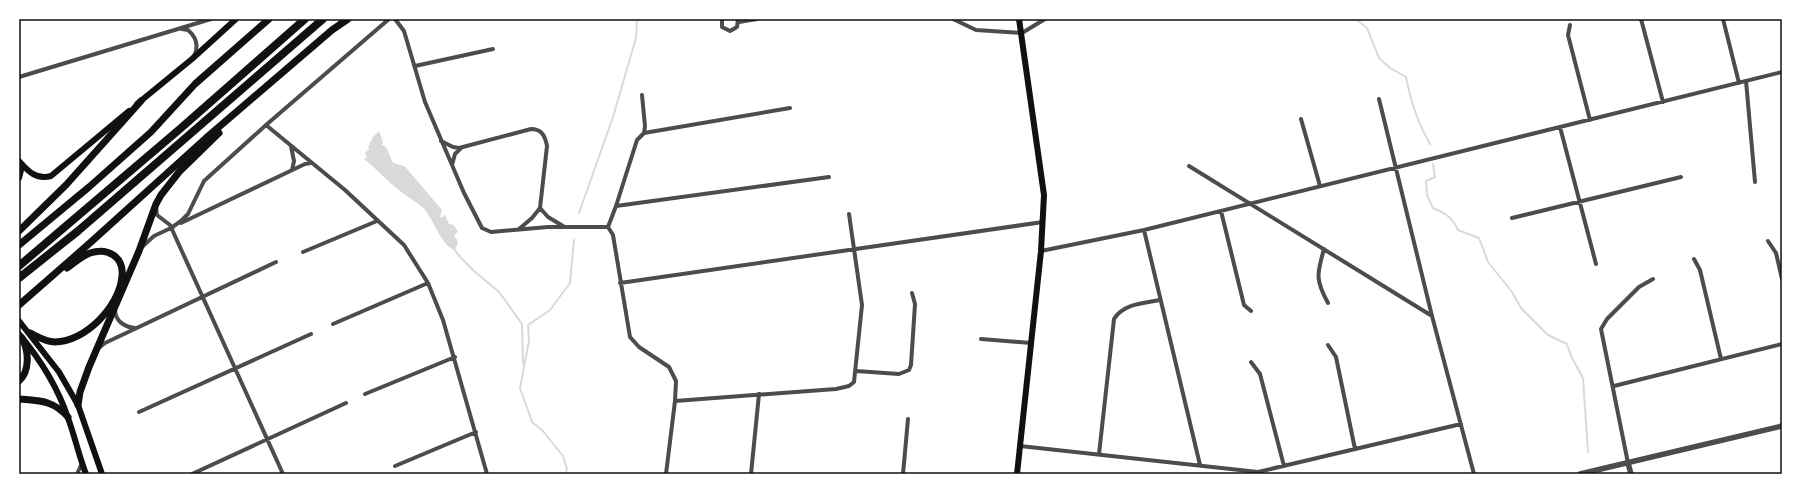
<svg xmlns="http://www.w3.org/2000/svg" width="1801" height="493" viewBox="0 0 1801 493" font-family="'Archivo Narrow',sans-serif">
  <rect width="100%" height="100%" fill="#fff"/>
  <path fill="#d9d9d9" d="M 379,131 L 383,142 L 382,145 L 386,147 L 393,163 L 404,166 L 408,170 L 442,210 L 440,217 L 443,217 L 445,215 L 449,224 L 454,225 L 458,232 L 454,235 L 458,242 L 455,250 C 443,248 433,220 426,211 C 419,203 412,200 404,194 C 390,184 378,170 364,159 L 367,157 L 365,153 L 369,149 L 368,147 L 373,137 Z"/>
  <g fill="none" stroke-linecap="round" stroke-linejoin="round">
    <path stroke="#d9d9d9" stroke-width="2" d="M 1356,19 L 1367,28 L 1379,58 L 1390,68 L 1406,77 C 1411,102 1417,121 1430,144
      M 1433,164 L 1435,177 L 1426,181 L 1427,195 L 1433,208 C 1445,213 1452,217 1458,230 L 1479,238 L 1488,262 L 1512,292 L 1521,308 L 1548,335 L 1567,344 L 1571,356 L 1583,378 L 1588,452
      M 579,213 L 613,117 L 636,38 L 637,19
      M 454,249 L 460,257 L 474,271 L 499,292 L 522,324 L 523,364
      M 565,474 L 567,469 L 563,456 L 543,431 L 532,422 L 520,388 L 529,341 L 528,325 L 550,310 L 570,283 L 574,240"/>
    <path stroke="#4c4c4c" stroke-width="4" d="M 395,19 L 404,31 L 425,102 L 464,193 L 482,228 L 491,232 L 548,227 L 608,227
      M 722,19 L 722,27 L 730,31 L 737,27 L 738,19
      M 953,19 L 976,30 L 1022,33 L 1045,19
      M 1641,19 L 1663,102
      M 1723,19 L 1739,83
      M 739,22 L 757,19
      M 1570,25 L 1568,35 L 1590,120
      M 182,29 L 188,30 C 196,37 199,46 194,56
      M 415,66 L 493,49
      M 19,77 L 211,19
      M 1746,81 L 1755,182
      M 1379,99 L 1432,316 L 1474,474
      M 1301,119 L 1320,186
      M 266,125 L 345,190 L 404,245 L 428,283 L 443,320 L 487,474
      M 1560,127 L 1596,264
      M 644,133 L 790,108
      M 441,141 L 453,147 L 459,148 L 531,129 C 542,129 545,136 547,146 L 540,208 L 532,218 L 519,229
      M 291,146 L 294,161 L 292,170
      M 452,165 L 455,154 L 461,148
      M 1189,166 L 1432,316
      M 616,206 L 829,177
      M 156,207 L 157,215 L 170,225 L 283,474
      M 540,208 L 548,217 L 563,226
      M 1221,211 L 1244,305 L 1251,311
      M 1512,218 L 1681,177
      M 181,223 L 305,164 L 311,163
      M 608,227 L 613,235 L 630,337 L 639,347 L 669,367 L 676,381 L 675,401 L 666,474
      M 608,227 L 616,206 L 637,140 L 644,133 L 645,126 L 642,95
      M 171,228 L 181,221 L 188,214 L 204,181 L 266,125 L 389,19
      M 1144,230 L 1200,465
      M 1768,241 L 1776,253 L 1782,279
      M 142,247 L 154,236 L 173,227
      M 1324,249 C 1317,274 1315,279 1328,303
      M 1041,251 L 1144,230 L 1782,72
      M 303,252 L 377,221
      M 1694,259 L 1700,270 L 1721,359
      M 620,283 L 1043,222
      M 115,309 C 115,321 124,327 135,328
      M 333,324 L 428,283
      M 981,339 L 1031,343
      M 1328,345 L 1336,357 L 1355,449
      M 100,347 L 105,343 L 276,262
      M 1251,362 L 1260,374 L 1284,466
      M 856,371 L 899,374 L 909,370 L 911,365 L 915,304 L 912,293
      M 1614,386 L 1782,344
      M 365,394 L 455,357
      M 675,401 L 836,389 L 849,386 L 854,382 L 862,305 L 849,214
      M 139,412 L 311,334
      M 1020,446 L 1258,472 L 1461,424
      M 1099,454 L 1114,319 C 1123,304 1143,303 1160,300
      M 1628,463 L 1601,329 L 1607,319 L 1639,287 L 1653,279
      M 395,466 L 476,432
      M 77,474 L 82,463
      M 192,474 L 346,403
      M 751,474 L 759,394
      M 903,474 L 908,419"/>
    <path stroke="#4c4c4c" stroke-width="5.5" d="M 1628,463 L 1631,474
      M 1580,474 L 1782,426"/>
    <path stroke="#111" stroke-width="6" d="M 137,104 L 192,59 L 236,19
      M 19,161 C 28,171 36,180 51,176 L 129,111
      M 19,162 L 21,170 L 19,178
      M 19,321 L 59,372 L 78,405 L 102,474
      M 19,334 C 40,359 58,388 68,418 C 75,437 79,456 86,474
      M 1017,474 L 1041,251 L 1044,195 L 1019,19"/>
    <path stroke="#111" stroke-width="7" d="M 19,231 L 66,185 L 141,101
      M 19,245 L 89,187 L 151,132 L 195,84 L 269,19
      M 19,305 L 91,242 L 206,138 L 332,30 L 348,19
      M 30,333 C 38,337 46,342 55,342 C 85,342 120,306 122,276 C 124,257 108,247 90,253 C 82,256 74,263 67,268
      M 19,381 C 30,371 29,351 22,338
      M 19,399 C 40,401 53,400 68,417
      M 78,405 L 80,392 L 89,367 L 139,251 L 156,204 L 161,195 L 179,172 L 219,133"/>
    <path stroke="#111" stroke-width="8" d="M 19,266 L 181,128 L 305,19
      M 19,278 L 78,231 L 323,19"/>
  </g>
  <rect width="1801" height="493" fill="none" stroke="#ffffff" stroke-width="40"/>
  <rect x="20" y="20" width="1761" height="453" fill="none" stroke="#111" stroke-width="1.5"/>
</svg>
